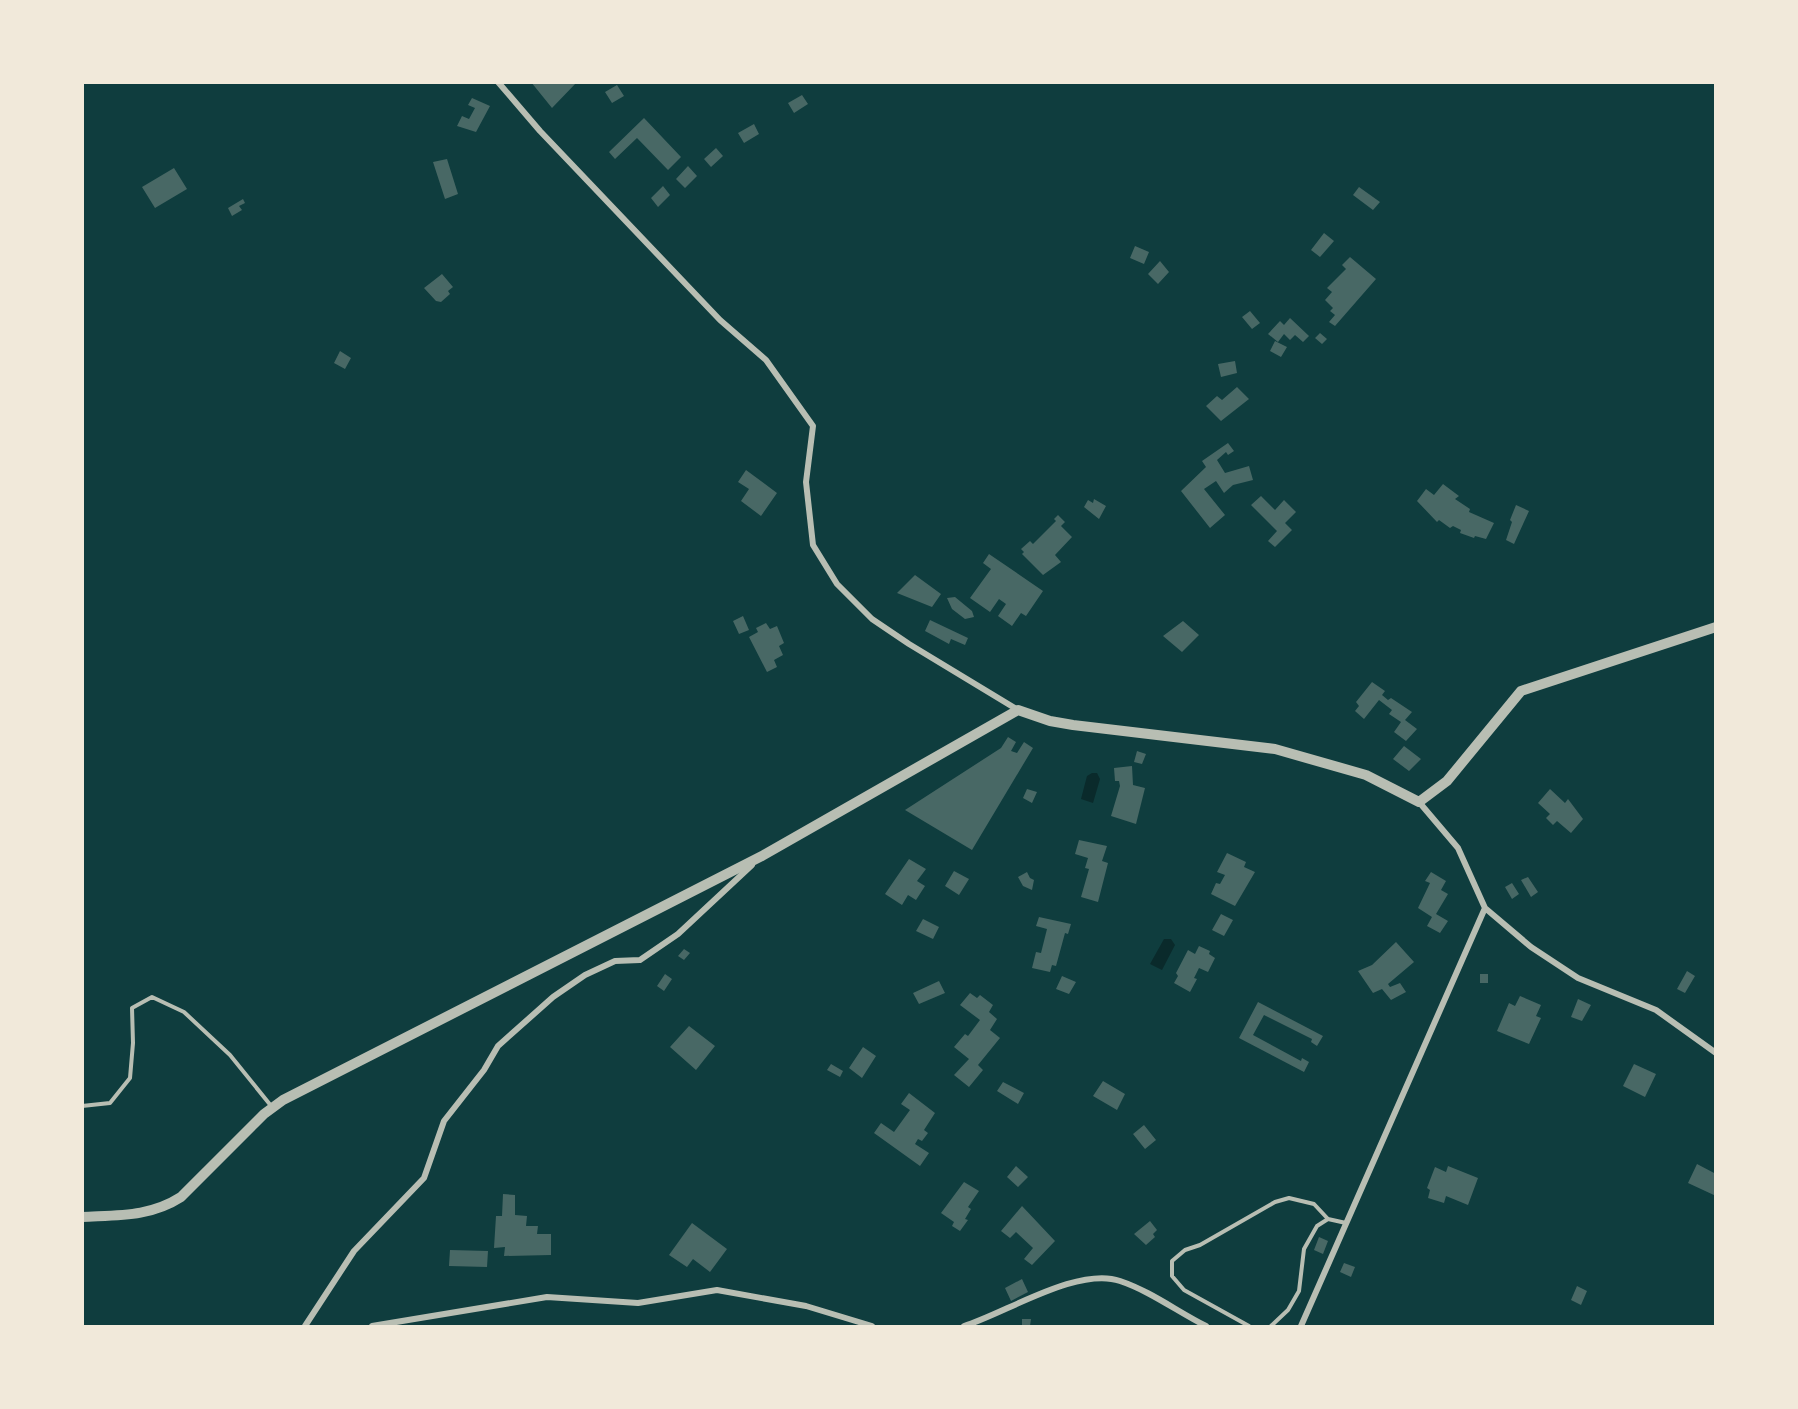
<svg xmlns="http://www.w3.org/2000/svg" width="1798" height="1409" viewBox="0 0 1798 1409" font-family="'Noto Sans',sans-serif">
  <rect width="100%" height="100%" fill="#0f3d3e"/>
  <path fill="#0a2a2b" d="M 1092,773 L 1097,773 L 1100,779 L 1093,803 L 1081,799 L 1087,776 Z
    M 1164,939 L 1171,939 L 1175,945 L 1162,970 L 1150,964 Z"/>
  <path fill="#486865" d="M 531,82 L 577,82 L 552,108 Z
    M 617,85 L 624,96 L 612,103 L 605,92 Z
    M 802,95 L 808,104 L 794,113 L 788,103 Z
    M 472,98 L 490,106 L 476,132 L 457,126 L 462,116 L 469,119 L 475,108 L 468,105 Z
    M 644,118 L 681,157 L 668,170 L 637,138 L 615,159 L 609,152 Z
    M 754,124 L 759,134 L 744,143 L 738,133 Z
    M 716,148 L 723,156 L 711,167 L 704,159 Z
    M 447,159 L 458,194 L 445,199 L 433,162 Z
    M 688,166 L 697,176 L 685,188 L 676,179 Z
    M 174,168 L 187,189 L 155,208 L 142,187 Z
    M 663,186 L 670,195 L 658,207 L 651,198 Z
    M 1359,187 L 1380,202 L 1373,210 L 1353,195 Z
    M 243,199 L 245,203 L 239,206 L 242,210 L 232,216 L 228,208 Z
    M 1324,233 L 1334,241 L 1320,257 L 1311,250 Z
    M 1135,246 L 1149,252 L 1144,264 L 1130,258 Z
    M 1350,257 L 1376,279 L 1335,326 L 1329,322 L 1335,315 L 1330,311 L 1333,308 L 1325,300 L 1332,292 L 1327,288 L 1346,269 L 1342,265 Z
    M 1160,261 L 1169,272 L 1158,284 L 1148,274 Z
    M 442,274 L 453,287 L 448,291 L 450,294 L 441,302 L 436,301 L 424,288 Z
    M 1250,311 L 1260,323 L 1252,329 L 1242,317 Z
    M 1290,318 L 1309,336 L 1303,342 L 1295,335 L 1290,340 L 1284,334 L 1278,342 L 1268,334 L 1280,321 L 1284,325 Z
    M 1320,333 L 1327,339 L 1322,344 L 1315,338 Z
    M 1275,341 L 1287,347 L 1281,357 L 1270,351 Z
    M 340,351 L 351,358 L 345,369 L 334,363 Z
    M 1235,361 L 1237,373 L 1221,377 L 1218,364 Z
    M 1237,387 L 1249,399 L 1221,421 L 1206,406 L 1217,396 L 1222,400 Z
    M 1228,443 L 1234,451 L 1228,455 L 1226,452 L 1217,460 L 1225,473 L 1249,466 L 1253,480 L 1233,485 L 1224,493 L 1216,481 L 1204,489 L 1225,515 L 1210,528 L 1181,491 L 1206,467 L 1202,461 Z
    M 746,470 L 777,493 L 761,516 L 741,501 L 749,489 L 738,482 Z
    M 1443,484 L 1459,496 L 1455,499 L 1470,509 L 1469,512 L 1494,523 L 1486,539 L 1475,536 L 1474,538 L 1460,533 L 1461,530 L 1453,526 L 1450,528 L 1439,520 L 1437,522 L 1417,501 L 1426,489 L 1434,495 Z
    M 1261,496 L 1275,510 L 1284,500 L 1296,512 L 1285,523 L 1292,530 L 1275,547 L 1268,541 L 1277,531 L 1251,505 Z
    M 1094,499 L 1106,506 L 1099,519 L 1084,507 L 1088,500 L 1093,503 Z
    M 1516,505 L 1529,511 L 1514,544 L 1506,540 L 1512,522 L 1510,520 Z
    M 1058,515 L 1065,522 L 1061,526 L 1072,537 L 1055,555 L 1061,562 L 1043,575 L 1022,554 L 1024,552 L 1021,549 L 1030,541 L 1033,544 L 1056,521 L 1054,519 Z
    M 989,554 L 1043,591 L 1026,616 L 1021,613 L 1012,626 L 998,616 L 1006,604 L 999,599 L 990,612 L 970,598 L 991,569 L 983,563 Z
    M 915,575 L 941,594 L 932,607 L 897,593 Z
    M 955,597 L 972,611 L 974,617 L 965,619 L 952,609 L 947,598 Z
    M 743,616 L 749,630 L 739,634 L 733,621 Z
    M 930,620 L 968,638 L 965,645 L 951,639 L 949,644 L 925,631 Z
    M 1183,621 L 1199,635 L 1182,652 L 1163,636 Z
    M 766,623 L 770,629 L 777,626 L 784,643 L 779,646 L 783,655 L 774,660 L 777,667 L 767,672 L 749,637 L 758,632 L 756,628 Z
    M 1372,682 L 1385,691 L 1382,695 L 1388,700 L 1391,698 L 1412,712 L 1405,720 L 1417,729 L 1406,741 L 1394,732 L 1401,722 L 1389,714 L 1392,710 L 1379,700 L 1364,719 L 1355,711 L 1359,706 L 1356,702 Z
    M 1008,737 L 1016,742 L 1011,751 L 1017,753 L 1024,742 L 1033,748 L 972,850 L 905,810 L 1001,748 Z
    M 1404,746 L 1421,759 L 1409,771 L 1393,759 Z
    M 1137,751 L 1146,754 L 1142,764 L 1134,762 Z
    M 1132,766 L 1133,785 L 1145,788 L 1136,824 L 1111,816 L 1120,786 L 1119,781 L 1115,781 L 1114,768 Z
    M 1027,789 L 1037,792 L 1032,803 L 1023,798 Z
    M 1550,789 L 1565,803 L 1568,799 L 1583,819 L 1571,833 L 1557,821 L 1553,825 L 1546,818 L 1550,814 L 1538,803 Z
    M 1079,840 L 1107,846 L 1102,861 L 1108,863 L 1098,902 L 1081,897 L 1089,869 L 1085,868 L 1088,858 L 1075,854 Z
    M 1227,853 L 1246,862 L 1244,867 L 1255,872 L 1235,906 L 1211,894 L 1216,883 L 1220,884 L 1225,875 L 1217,872 Z
    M 909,859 L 926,869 L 917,881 L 925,886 L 916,900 L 908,895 L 902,905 L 885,894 Z
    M 954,871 L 969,879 L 959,895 L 945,886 Z
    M 1027,872 L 1030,878 L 1034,880 L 1032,890 L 1023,886 L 1018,877 Z
    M 1431,872 L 1446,881 L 1441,890 L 1448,894 L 1436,914 L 1448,921 L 1440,933 L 1427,926 L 1432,917 L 1418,908 L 1430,883 L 1425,881 Z
    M 1528,877 L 1538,892 L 1531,897 L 1521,880 Z
    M 1512,883 L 1519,894 L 1512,899 L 1505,887 Z
    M 1221,914 L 1233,920 L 1224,936 L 1212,930 Z
    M 1039,917 L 1071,924 L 1068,934 L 1065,933 L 1056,966 L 1052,965 L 1050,972 L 1032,968 L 1036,952 L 1041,953 L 1047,929 L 1036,926 Z
    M 923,919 L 939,927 L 933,939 L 916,931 Z
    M 1396,942 L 1414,962 L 1388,984 L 1390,987 L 1400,983 L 1406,992 L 1391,1000 L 1382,989 L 1373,993 L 1358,971 L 1372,965 Z
    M 1199,946 L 1210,951 L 1209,954 L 1215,958 L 1208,972 L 1199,968 L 1194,978 L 1197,979 L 1190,992 L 1174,983 L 1178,976 L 1176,973 L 1188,950 L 1195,954 Z
    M 684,949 L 690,953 L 684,960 L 678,956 Z
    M 1687,971 L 1695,976 L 1685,993 L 1677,989 Z
    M 665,974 L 672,979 L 664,991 L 657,986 Z
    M 1480,974 L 1488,974 L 1488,983 L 1480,983 Z
    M 1062,976 L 1076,982 L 1069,994 L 1056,989 Z
    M 939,981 L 945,993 L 919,1004 L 913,993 Z
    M 970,993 L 977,998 L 980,995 L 993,1005 L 989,1012 L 997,1019 L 990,1030 L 1000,1038 L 978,1065 L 983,1070 L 969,1087 L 954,1075 L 969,1059 L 954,1047 L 965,1034 L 968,1036 L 980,1020 L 960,1005 Z
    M 1520,996 L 1541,1005 L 1536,1016 L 1541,1018 L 1529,1044 L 1497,1031 L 1509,1003 L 1515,1006 Z
    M 1578,999 L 1591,1005 L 1582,1021 L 1571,1017 Z
    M 1258,1002 L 1323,1036 L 1317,1046 L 1311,1042 L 1312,1039 L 1264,1015 L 1253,1035 L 1301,1061 L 1302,1058 L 1309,1062 L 1304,1072 L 1239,1038 Z
    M 689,1026 L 715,1046 L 696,1070 L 670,1047 Z
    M 863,1047 L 876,1056 L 862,1078 L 849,1068 Z
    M 831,1064 L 843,1071 L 840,1077 L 827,1070 Z
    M 1634,1064 L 1656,1074 L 1645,1097 L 1623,1086 Z
    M 1103,1081 L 1125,1094 L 1117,1110 L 1093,1096 Z
    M 1003,1082 L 1024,1093 L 1018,1104 L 997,1091 Z
    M 909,1093 L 935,1113 L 924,1130 L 928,1133 L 922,1141 L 918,1139 L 915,1144 L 929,1153 L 920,1166 L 874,1133 L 881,1123 L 894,1132 L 910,1110 L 901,1104 Z
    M 1144,1125 L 1156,1140 L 1145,1149 L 1133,1134 Z
    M 1697,1164 L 1716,1174 L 1716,1196 L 1688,1183 Z
    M 1016,1166 L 1028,1177 L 1018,1187 L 1007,1177 Z
    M 1448,1166 L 1478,1178 L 1468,1205 L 1446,1196 L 1444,1203 L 1428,1198 L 1430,1190 L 1427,1188 L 1435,1167 L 1446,1172 Z
    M 964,1182 L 979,1191 L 968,1207 L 971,1209 L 965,1219 L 968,1220 L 960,1231 L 952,1226 L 954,1222 L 941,1213 Z
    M 503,1194 L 515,1195 L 515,1215 L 527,1216 L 526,1226 L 538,1226 L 537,1234 L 551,1234 L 551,1255 L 504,1256 L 505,1247 L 494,1248 L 496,1216 L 502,1216 Z
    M 1022,1206 L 1055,1241 L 1032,1265 L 1024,1259 L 1033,1248 L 1016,1232 L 1010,1238 L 1001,1231 Z
    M 1150,1221 L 1157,1230 L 1153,1234 L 1155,1237 L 1146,1245 L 1134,1234 Z
    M 692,1223 L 727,1249 L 710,1272 L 693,1259 L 687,1267 L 669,1255 Z
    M 1319,1237 L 1328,1241 L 1323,1254 L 1314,1250 Z
    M 450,1250 L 488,1251 L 487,1267 L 449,1266 Z
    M 1344,1263 L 1355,1267 L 1351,1277 L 1340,1272 Z
    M 1022,1279 L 1028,1292 L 1011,1301 L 1005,1288 Z
    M 1577,1286 L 1587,1291 L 1581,1305 L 1571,1300 Z
    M 1022,1319 L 1031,1319 L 1030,1326 L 1022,1326 Z"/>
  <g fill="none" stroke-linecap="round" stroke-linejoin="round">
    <path stroke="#b8beb3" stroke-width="4" d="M 82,1106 L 110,1103 L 130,1078 L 133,1043 L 132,1008 L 152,997 L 184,1012 L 230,1055 L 272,1107
      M 1249,1326 L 1184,1290 L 1172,1276 L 1172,1261 L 1185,1250 L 1200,1245 L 1275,1202 L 1289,1198 L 1314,1204 L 1328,1219 L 1346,1223
      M 1271,1326 L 1288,1310 L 1299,1291 L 1304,1249 L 1317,1226 L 1328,1219"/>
    <path stroke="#b8beb3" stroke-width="6" d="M 498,82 L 540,131 L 720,320 L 766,360 L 813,426 L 806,482 L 813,545 L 837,584 L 872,619 L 909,644 L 1018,710
      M 1419,802 L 1458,848 L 1485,908 L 1531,947 L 1578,978 L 1656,1010 L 1716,1053
      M 305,1326 L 354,1251 L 424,1178 L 444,1121 L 484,1070 L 498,1046 L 553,997 L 585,975 L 615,961 L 640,960 L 678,934 L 752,865
      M 372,1326 L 547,1297 L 638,1303 L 717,1290 L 806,1306 L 872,1326
      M 964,1326 C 1004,1314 1078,1266 1120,1281 C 1150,1291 1178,1312 1206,1326
      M 1301,1326 L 1485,908"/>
    <path stroke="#b8beb3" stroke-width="10" d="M 82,1217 C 118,1215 150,1217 181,1197 L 264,1114 L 283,1100 L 762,856 L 1018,710 L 1050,721 L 1073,725 L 1275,749 L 1366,775 L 1419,802 L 1447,781 L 1521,691 L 1716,627"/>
  </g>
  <rect width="1798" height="1409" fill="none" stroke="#f1e9da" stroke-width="168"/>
</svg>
